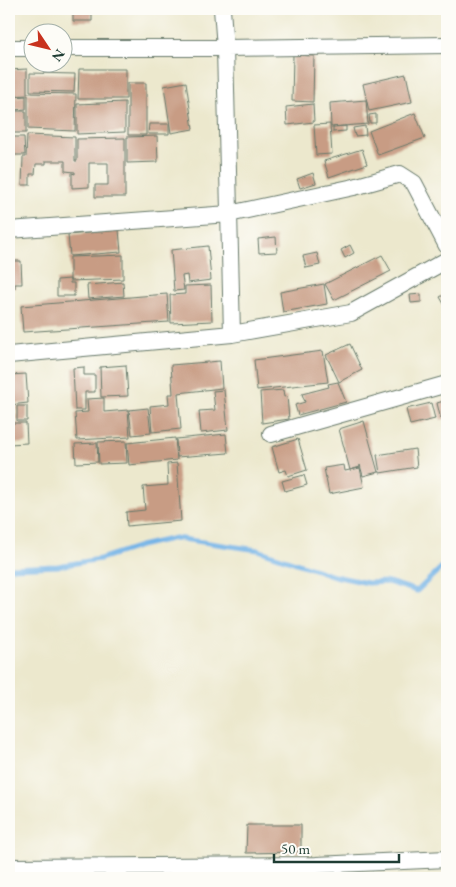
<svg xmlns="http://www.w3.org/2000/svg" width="456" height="887" viewBox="0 0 456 887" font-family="'EB Garamond',serif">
  <rect width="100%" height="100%" fill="#fdfcf7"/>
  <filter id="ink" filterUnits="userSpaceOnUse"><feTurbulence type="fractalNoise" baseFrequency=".02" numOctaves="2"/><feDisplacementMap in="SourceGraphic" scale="10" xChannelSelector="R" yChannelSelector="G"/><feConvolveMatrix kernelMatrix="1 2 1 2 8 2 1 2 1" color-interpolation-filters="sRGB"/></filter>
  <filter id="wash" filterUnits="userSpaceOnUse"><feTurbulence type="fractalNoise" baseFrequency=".0096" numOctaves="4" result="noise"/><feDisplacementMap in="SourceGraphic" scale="20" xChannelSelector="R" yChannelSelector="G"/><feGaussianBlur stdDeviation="1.12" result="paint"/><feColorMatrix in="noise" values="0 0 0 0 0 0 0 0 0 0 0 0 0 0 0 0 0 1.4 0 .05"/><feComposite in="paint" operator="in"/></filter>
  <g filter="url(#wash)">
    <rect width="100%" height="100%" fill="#ece8cd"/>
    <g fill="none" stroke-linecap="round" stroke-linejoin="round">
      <path stroke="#72b2e6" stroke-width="5" d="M 9,568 L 58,566 L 100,559 L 140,546 L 175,538 L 258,550 L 334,576 L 368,583 L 388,582 L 417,591 L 447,562"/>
    </g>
    <g id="blocks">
      <path fill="#c89c84" d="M 73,9 L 92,9 L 92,21 L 73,21 Z
        M 415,9 L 429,9 L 417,13 Z
        M 293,55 L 314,56 L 313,102 L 292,101 Z
        M 27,69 L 27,93 L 76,94 L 75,131 L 28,129 L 28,95 L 9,96 L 9,70 Z
        M 79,69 L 126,69 L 126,99 L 78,99 Z
        M 30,73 L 75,74 L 74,92 L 30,91 Z
        M 406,74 L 412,102 L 369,111 L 363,84 Z
        M 186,82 L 193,129 L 171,133 L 164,86 Z
        M 128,83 L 146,83 L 146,135 L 128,135 Z
        M 26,96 L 26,109 L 14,110 L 13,97 Z
        M 366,100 L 368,124 L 331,127 L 330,103 Z
        M 125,102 L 125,132 L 77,134 L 77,104 Z
        M 313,104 L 314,122 L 287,125 L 286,107 Z
        M 9,111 L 26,111 L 26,133 L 9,133 Z
        M 415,113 L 425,138 L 378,155 L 369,131 Z
        M 376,114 L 376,123 L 370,123 L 369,115 Z
        M 149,124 L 169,124 L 169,134 L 148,134 Z
        M 330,124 L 332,154 L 316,155 L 314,125 Z
        M 346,126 L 346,131 L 333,132 L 333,127 Z
        M 365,126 L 366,135 L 355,136 L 353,128 Z
        M 27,135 L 75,137 L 75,161 L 77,161 L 77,139 L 125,138 L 125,197 L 95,197 L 95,185 L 108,185 L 108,163 L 89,163 L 89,187 L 72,188 L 72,173 L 75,174 L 75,172 L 65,171 L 65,161 L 46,161 L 46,164 L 36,164 L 35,174 L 30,174 L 30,185 L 22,185 L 23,157 L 26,157 Z
        M 157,136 L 158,162 L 127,163 L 127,137 Z
        M 9,137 L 24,137 L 25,155 L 9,155 Z
        M 362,149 L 367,164 L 329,177 L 324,161 Z
        M 313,173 L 316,183 L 300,188 L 297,179 Z
        M 119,230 L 121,252 L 70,256 L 68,235 Z
        M 276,237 L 277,252 L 259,253 L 258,239 Z
        M 350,245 L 354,253 L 345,258 L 341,250 Z
        M 208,246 L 211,280 L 188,283 L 187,275 L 182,276 L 184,290 L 174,291 L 171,250 Z
        M 317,253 L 320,265 L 306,268 L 303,256 Z
        M 123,255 L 123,279 L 70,281 L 70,257 Z
        M 382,255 L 391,271 L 334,300 L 325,284 Z
        M 9,261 L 21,261 L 22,284 L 15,284 L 15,288 L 9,289 Z
        M 70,279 L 70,283 L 74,283 L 74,296 L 57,296 L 57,280 Z
        M 123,282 L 124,296 L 88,299 L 87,285 Z
        M 324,284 L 327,304 L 283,312 L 280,292 Z
        M 211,285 L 212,321 L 171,323 L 170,295 L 185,294 L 185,286 Z
        M 447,293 L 447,309 L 440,297 Z
        M 167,294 L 169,322 L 23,332 L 21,306 Z
        M 421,294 L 421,302 L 411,303 L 410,295 Z
        M 350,344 L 362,370 L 339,382 L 326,355 Z
        M 323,351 L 328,382 L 257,390 L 254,360 Z
        M 220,361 L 222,388 L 178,393 L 181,429 L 152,432 L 150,406 L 169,404 L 168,394 L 173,394 L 171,365 Z
        M 126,365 L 128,396 L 101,397 L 100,367 Z
        M 84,367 L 84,375 L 95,375 L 95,392 L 85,392 L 85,410 L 75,410 L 73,368 Z
        M 26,374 L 28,403 L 9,405 L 9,375 Z
        M 338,382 L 346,402 L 298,415 L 295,405 L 305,402 L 302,394 L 329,387 L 328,384 Z
        M 224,390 L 228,430 L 201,433 L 199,411 L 215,410 L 213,391 Z
        M 283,390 L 284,397 L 287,396 L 289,419 L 262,423 L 260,392 Z
        M 104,398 L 104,412 L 128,410 L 130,437 L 77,440 L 75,413 L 88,412 L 87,399 Z
        M 447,400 L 447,418 L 441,420 L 437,403 Z
        M 431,403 L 435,419 L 410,425 L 406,409 Z
        M 17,406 L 27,406 L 27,421 L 17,421 Z
        M 148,408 L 151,433 L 132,435 L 129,410 Z
        M 364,421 L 378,472 L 363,476 L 360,465 L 360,467 L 350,470 L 339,429 Z
        M 9,423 L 26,423 L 27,443 L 9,444 Z
        M 226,434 L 228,453 L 177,457 L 176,439 Z
        M 175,438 L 177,460 L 129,465 L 127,443 Z
        M 298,439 L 307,470 L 288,476 L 286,470 L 279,472 L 272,447 Z
        M 126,441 L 127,463 L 99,464 L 98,442 Z
        M 97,443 L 98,462 L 76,463 L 75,444 Z
        M 415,449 L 417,467 L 380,473 L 377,455 Z
        M 177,463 L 181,521 L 127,526 L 126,512 L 145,510 L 143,487 L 168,485 L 167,464 Z
        M 344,465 L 345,471 L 360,468 L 364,487 L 329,494 L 324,468 Z
        M 304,475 L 307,485 L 285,491 L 282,481 Z
        M 9,503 L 10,503 L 13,532 L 9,533 Z
        M 247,825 L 301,825 L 301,852 L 246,853 Z"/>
    </g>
  </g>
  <g filter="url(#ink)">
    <use href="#blocks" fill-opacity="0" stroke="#67796a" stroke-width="1"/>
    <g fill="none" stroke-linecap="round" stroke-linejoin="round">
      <defs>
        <path id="street" d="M 222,9 L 225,48 L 232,334
          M 9,48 L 32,48
          M 62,48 L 225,48 L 447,45
          M 9,230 L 229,214 L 354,187 L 400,174 L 414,183 L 447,246
          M 9,355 L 232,334 L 351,313 L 447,260
          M 271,434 L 447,384
          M 9,867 L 316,865 L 447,859"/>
      </defs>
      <use href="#street" stroke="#67796a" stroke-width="18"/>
      <use href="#street" stroke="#fff" stroke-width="16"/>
    </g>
  </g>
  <rect width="456" height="887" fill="none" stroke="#fdfcf7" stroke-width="30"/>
  <g transform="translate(48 48) rotate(125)"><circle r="24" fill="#fdfcf7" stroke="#a4b0a9"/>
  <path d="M0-4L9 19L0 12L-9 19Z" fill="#c8321e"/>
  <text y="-8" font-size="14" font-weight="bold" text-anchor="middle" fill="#1f3d34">N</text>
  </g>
  <path d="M274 854v8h125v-8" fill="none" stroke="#1f3d34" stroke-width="2.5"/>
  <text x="281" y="854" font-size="15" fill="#1f3d34" stroke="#fdfcf7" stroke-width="4" paint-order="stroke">50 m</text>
</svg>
